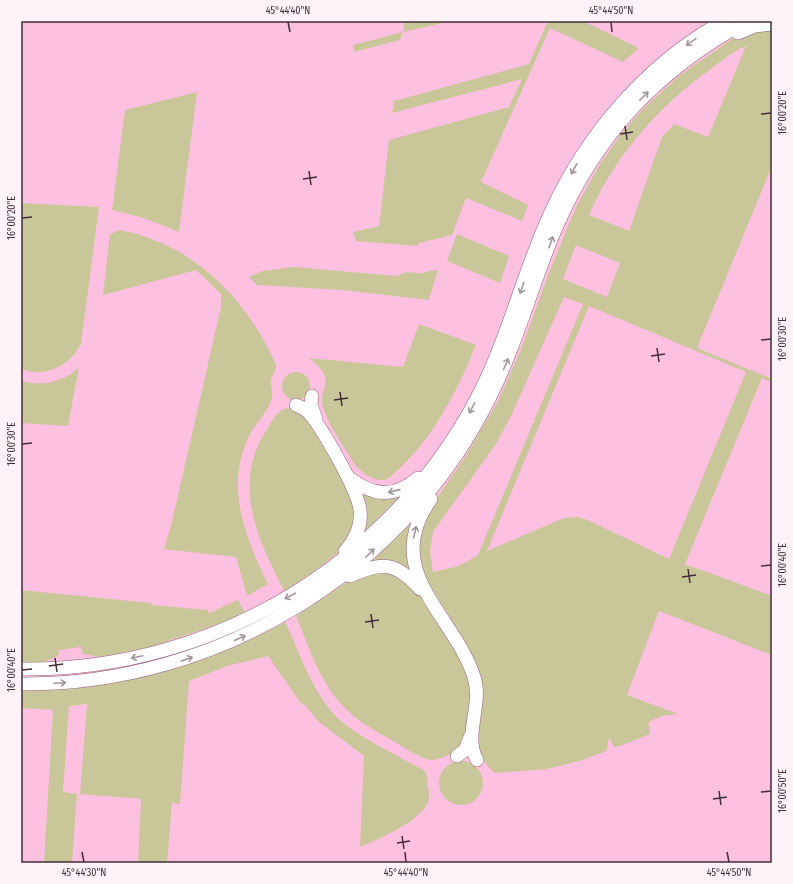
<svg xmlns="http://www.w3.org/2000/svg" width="793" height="884" viewBox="0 0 793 884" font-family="'Fira Sans Condensed',sans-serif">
  <rect width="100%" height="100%" fill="#fec0e1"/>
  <path fill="#c9c799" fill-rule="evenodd" d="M 404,21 L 452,21 L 403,32 L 400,40 L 354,52 L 353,45 L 403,32 Z
    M 548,21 L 583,21 L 639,48 L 623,62 L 550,28 L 481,182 L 528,205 L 522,221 L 466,198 L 452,235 L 419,243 L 417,246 L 356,241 L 353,232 L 379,226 L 389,140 L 509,107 L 522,79 L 392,113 L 394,101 L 529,64 Z
    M 772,27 L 772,166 L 697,348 L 772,379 L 772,382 L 762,378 L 685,564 L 772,596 L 772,655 L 659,611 L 627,695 L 678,714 L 661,716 L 649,722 L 650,734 L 617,747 L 614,747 L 609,737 L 607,751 L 579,761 L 547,769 L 495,773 L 490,769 L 476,750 L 481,695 L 423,580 L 417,539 L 434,502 L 463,460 L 497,403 L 520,352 L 548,275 L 576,207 L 600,164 L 622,133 L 643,109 L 680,75 L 735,37 ZM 746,46 L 708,137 L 674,124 L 662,137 L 629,231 L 589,215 C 615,155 659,106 712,68 C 723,60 733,51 746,46 ZM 576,245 L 620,263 L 607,297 L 563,279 ZM 564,297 L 583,304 L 478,555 L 459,566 L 433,572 L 430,551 L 433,532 L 496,444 L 512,414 ZM 589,306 L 746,372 L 669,559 L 588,520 L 577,517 L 564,518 L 487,551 Z
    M 197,92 L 179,232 L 144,218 L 112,210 L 125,110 Z
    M 21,203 L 99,207 L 81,344 C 70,366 45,378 21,369 Z
    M 120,230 C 181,242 227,280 259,332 C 265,343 272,354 276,365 C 277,371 273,374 271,379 C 270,385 273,391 272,397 C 271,407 255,425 250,434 C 224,485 245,537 268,584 L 247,596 L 236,557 L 164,549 L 171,526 L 221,307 L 221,294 L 196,270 L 103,295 L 110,234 Z
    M 457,234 L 509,256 L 500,283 L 447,261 Z
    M 293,267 L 397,276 C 410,268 415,276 426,272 C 431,271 433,270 438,270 L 429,300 L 342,290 L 257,285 L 249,277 L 263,271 Z
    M 419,324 L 476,345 C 458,390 434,436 399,469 C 394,473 390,479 384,480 C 373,481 362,473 355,465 C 345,448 331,430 324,410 C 315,387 341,383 309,358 L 403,367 Z
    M 79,367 L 68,426 L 21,423 L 21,381 C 42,387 64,382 79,367 Z
    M282 386a14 14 0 1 1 28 0a14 14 0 1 1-28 0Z
    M 291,408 L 308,418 L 347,486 L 357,518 L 342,550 L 313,572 L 284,591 C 257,538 230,482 269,426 C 274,417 279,408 291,408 Z
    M 357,489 L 403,493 L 362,534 Z
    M 415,518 L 413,575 L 369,564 Z
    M 389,570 L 417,590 L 455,647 L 470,681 L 469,729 L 460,751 C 450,753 440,760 431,760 C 419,758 405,748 395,742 C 375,731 355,720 340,703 C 319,679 308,645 296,616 L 350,580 Z
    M 21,590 L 151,603 L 152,605 L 207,610 L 209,613 L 238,600 L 245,612 L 233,619 L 151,647 L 101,657 L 83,654 L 81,647 L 59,650 L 58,656 L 41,663 L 21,663 Z
    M 285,622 C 301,655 313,696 341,721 C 366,742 398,755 425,771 C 428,777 427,781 428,787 C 429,792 430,797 428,802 C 420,822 379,839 360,847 L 364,756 L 318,721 L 304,704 L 302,705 L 268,656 L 227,666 L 189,681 L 180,804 L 172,803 L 167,863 L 138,863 L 141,799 L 80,794 L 87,704 L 69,706 L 63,792 L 77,794 L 72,863 L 44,863 L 53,710 L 21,708 L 21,691 C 116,690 201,667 285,622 Z
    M439 783a22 22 0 1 1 44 0a22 22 0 1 1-44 0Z"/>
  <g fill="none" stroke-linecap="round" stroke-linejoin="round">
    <defs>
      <path id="highway" d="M 738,33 L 755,26 L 772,24
        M 312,396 L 311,405 L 316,419
        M 296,405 C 301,407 305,409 309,413 C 322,428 358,490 360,510 C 362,526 355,540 345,551
        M 348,477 C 373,496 393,499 418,478
        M 431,499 C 379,571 454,614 474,677 C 483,704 463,736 477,760
        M 350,576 C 383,561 396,562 420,589
        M 21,669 C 216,672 399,559 484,384 C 511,328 525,267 551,212 C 587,133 648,63 724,21
        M 21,684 C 216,686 404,572 490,397 C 517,343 532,285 555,230 C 596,135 656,71 747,21
        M 457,756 L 465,750 L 471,735"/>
    </defs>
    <use href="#highway" stroke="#935c7b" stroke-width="14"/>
    <use href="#highway" stroke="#fff" stroke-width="13"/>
  </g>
  <defs><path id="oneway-shaft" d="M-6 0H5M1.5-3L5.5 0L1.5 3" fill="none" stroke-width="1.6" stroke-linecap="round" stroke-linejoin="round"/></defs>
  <g stroke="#a2969c">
    <use href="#oneway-shaft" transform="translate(691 42) rotate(145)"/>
    <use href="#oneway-shaft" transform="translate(644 96) rotate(-45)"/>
    <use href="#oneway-shaft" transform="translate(574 169) rotate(119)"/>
    <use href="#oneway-shaft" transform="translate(551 242) rotate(-70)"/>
    <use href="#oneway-shaft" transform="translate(522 288) rotate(109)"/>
    <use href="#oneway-shaft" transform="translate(506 364) rotate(-66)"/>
    <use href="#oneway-shaft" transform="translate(472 408) rotate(118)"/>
    <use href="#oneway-shaft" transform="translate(394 491) rotate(167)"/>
    <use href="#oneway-shaft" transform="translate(415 532) rotate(-77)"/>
    <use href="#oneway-shaft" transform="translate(370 553) rotate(-45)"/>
    <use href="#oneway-shaft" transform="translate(290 596) rotate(152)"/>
    <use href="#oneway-shaft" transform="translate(240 638) rotate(-24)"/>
    <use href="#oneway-shaft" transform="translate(137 657) rotate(168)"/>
    <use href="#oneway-shaft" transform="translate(187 659) rotate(-19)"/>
    <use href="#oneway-shaft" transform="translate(60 683) rotate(-3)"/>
  </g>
  <path fill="none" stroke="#442c3a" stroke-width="1.5" d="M 288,22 L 290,32M 611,22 L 612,32M 761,114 L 771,113M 625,126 L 627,140M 620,134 L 633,132M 309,171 L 311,185M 303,179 L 317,177M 22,218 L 32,217M 761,340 L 771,339M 657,348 L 659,362M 651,356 L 665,354M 340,392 L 342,406M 334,400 L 348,398M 22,444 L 32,443M 761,566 L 771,565M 688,569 L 690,583M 682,577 L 696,575M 371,614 L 373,628M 365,622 L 379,620M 55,658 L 57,672M 49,666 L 63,664M 22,670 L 32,669M 719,791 L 721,805M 761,792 L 771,791M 713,799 L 727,797M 402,836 L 404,849M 397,843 L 410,841M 82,852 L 84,862M 405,852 L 406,862M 727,852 L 729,862"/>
  <rect width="793" height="884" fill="none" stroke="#fff2f8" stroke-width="44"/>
  <rect x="22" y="22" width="749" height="840" fill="none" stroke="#442c3a" stroke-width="1.5"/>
  <g font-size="10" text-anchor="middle" fill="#442c3a">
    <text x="288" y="14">45°44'40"N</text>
    <text x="611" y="14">45°44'50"N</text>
    <text transform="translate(782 113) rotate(-90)" y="4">16°00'20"E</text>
    <text transform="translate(11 218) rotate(-90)" y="4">16°00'20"E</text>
    <text transform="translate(782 339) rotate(-90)" y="4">16°00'30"E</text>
    <text transform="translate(11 444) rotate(-90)" y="4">16°00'30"E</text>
    <text transform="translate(782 565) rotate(-90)" y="4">16°00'40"E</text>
    <text transform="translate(11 670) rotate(-90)" y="4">16°00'40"E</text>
    <text transform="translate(782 791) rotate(-90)" y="4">16°00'50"E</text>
    <text x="84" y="876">45°44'30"N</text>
    <text x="406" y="876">45°44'40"N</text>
    <text x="729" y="876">45°44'50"N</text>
  </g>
</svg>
